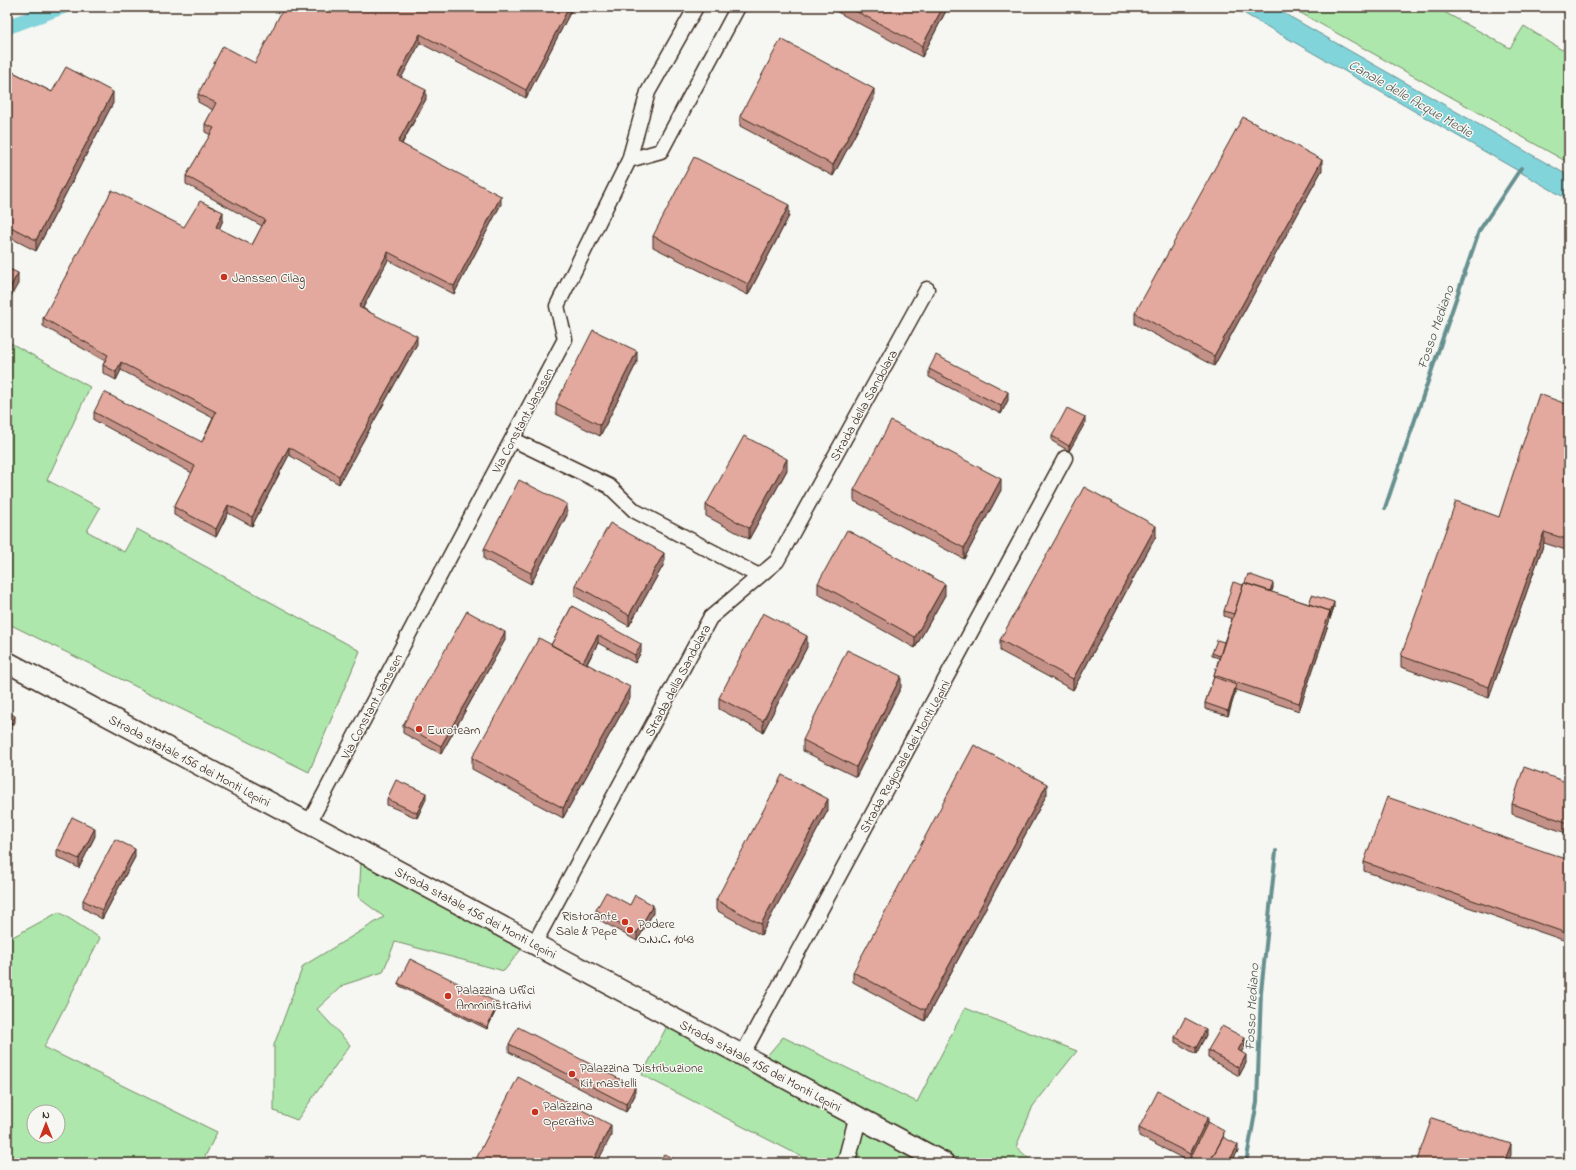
<svg xmlns="http://www.w3.org/2000/svg" width="1576" height="1170" viewBox="0 0 1576 1170" font-family="'Indie Flower',sans-serif">
  <rect width="100%" height="100%" fill="#f6f6f2"/>
  <filter id="ink" filterUnits="userSpaceOnUse"><feTurbulence type="fractalNoise" baseFrequency=".025" numOctaves="2"/><feDisplacementMap in="SourceGraphic" scale="8" xChannelSelector="R" yChannelSelector="G"/><feConvolveMatrix kernelMatrix="1 2 1 2 8 2 1 2 1" color-interpolation-filters="sRGB"/></filter>
  <g filter="url(#ink)">
    <path fill="#ade7ac" stroke="#748865" fill-rule="evenodd" d="M 1290,7 L 1435,7 L 1510,48 L 1524,26 L 1562,50 L 1569,43 L 1569,163 Z
      M 7,341 L 90,387 L 47,480 L 100,508 L 87,531 L 124,552 L 137,529 L 360,651 L 309,772 L 7,623 Z
      M 361,863 L 523,947 L 504,971 L 395,942 L 383,972 L 343,985 L 317,1009 L 350,1045 L 297,1120 L 274,1111 L 274,1045 L 303,966 L 384,917 L 359,898 Z
      M 59,912 L 100,938 L 44,1047 L 217,1132 L 202,1163 L 7,1163 L 7,940 ZM 34,1112 L 58,1112 L 58,1136 L 34,1136 Z
      M 965,1008 L 1077,1051 L 1033,1106 L 1016,1147 L 1034,1163 L 809,1163 L 810,1161 L 642,1075 L 667,1026 L 755,1070 L 783,1037 L 917,1102 Z"/>
    <path fill="#82d4db" stroke="#66908f" d="M 1233,7 L 1273,7 L 1569,176 L 1569,200 Z"/>
    <g fill="none" stroke-linecap="round" stroke-linejoin="round">
      <path stroke="#66908f" stroke-width="4" d="M 1385,508 L 1479,231 L 1521,168
        M 1246,1163 L 1257,1102 L 1261,992 L 1276,851"/>
      <path stroke="#82d4db" stroke-width="15" d="M 7,27 L 62,7"/>
      <defs>
        <path id="minor" d="M 629,160 L 661,151 L 738,7
          M 512,439 L 609,486 L 635,511 L 759,576
          M 309,823 L 565,339 L 557,306 L 629,160 L 648,92 L 696,7
          M 534,944 L 710,618 L 777,561 L 927,289
          M 742,1055 L 1065,458"/>
        <path id="tertiary" d="M 846,1163 L 858,1117"/>
        <path id="secondary" d="M 7,662 L 944,1163"/>
      </defs>
      <use href="#minor" stroke="#3b2a1e" stroke-width="17"/>
      <use href="#tertiary" stroke="#3b2a1e" stroke-width="20"/>
      <use href="#secondary" stroke="#3b2a1e" stroke-width="23"/>
      <use href="#minor" stroke="#f6f6f2" stroke-width="14"/>
      <use href="#tertiary" stroke="#f6f6f2" stroke-width="17"/>
      <use href="#secondary" stroke="#f6f6f2" stroke-width="20"/>
    </g>
    <path fill="#c39188" stroke="#3b2a1e" d="M 573,7 L 526,98 L 420,43 L 401,78 L 426,99 L 402,144 L 501,204 L 454,294 L 388,260 L 363,308 L 417,344 L 339,484 L 289,455 L 252,526 L 228,513 L 216,537 L 174,515 L 174,507 L 192,473 L 94,420 L 94,412 L 202,442 L 213,418 L 121,370 L 116,380 L 103,373 L 103,365 L 105,361 L 43,326 L 43,318 L 184,227 L 223,220 L 219,229 L 252,245 L 262,226 L 186,184 L 186,176 L 211,135 L 205,132 L 205,124 L 213,110 L 198,102 L 198,94 L 255,63 Z
      M 828,7 L 948,7 L 922,57 Z
      M 7,69 L 52,92 L 113,103 L 36,251 L 7,236 Z
      M 874,99 L 833,176 L 740,126 L 740,116 Z
      M 1322,170 L 1214,366 L 1135,324 L 1135,313 Z
      M 789,216 L 748,295 L 653,247 L 653,236 Z
      M 637,362 L 600,436 L 556,414 L 556,403 Z
      M 929,369 L 1008,400 L 1001,414 L 929,377 Z
      M 1569,405 L 1569,551 L 1544,543 L 1489,698 L 1401,667 L 1401,656 L 1499,517 Z
      M 1085,423 L 1069,451 L 1052,441 L 1052,436 Z
      M 787,470 L 749,539 L 706,516 L 706,505 Z
      M 854,490 L 1001,490 L 964,559 L 854,501 Z
      M 567,515 L 531,584 L 484,559 L 484,549 Z
      M 1156,536 L 1073,690 L 1000,651 L 1000,640 Z
      M 664,564 L 629,626 L 575,596 L 575,585 Z
      M 818,583 L 945,595 L 915,648 L 818,594 Z
      M 1243,585 L 1273,588 L 1271,592 L 1309,604 L 1334,607 L 1299,711 L 1236,690 L 1228,716 L 1205,709 L 1205,703 L 1214,677 L 1214,675 L 1219,658 L 1212,656 L 1212,653 L 1224,642 L 1232,619 L 1224,616 L 1224,611 Z
      M 572,606 L 641,652 L 635,663 L 598,643 L 587,664 L 630,698 L 563,818 L 472,769 L 472,758 L 551,645 Z
      M 505,640 L 441,754 L 403,733 L 403,725 Z
      M 807,647 L 763,732 L 719,709 L 719,698 Z
      M 901,687 L 856,777 L 803,751 L 803,740 Z
      M 1569,783 L 1569,834 L 1512,814 L 1512,804 Z
      M 1047,794 L 925,1021 L 853,982 L 853,972 Z
      M 387,799 L 426,799 L 417,818 L 387,805 Z
      M 828,810 L 761,935 L 716,910 L 716,900 Z
      M 95,836 L 79,868 L 57,857 L 57,849 Z
      M 135,857 L 102,919 L 83,908 L 83,900 Z
      M 1569,860 L 1569,942 L 1364,871 L 1364,862 Z
      M 630,905 L 653,913 L 637,941 L 596,918 L 596,910 Z
      M 398,983 L 498,1006 L 487,1029 L 398,985 Z
      M 1206,1035 L 1196,1054 L 1175,1042 L 1175,1037 Z
      M 509,1044 L 635,1095 L 626,1112 L 509,1052 Z
      M 1245,1046 L 1241,1052 L 1246,1063 L 1239,1076 L 1208,1058 L 1208,1050 Z
      M 1208,1122 L 1224,1133 L 1223,1138 L 1238,1151 L 1231,1163 L 1192,1163 L 1139,1136 L 1139,1128 Z"/>
    <path fill="#9f766f" stroke="#3b2a1e" d="M 569,7 L 573,7 L 526,98 L 526,90 Z
      M 943,7 L 948,7 L 922,57 L 922,46 Z
      M 420,34 L 420,43 L 398,84 L 398,76 Z
      M 874,89 L 874,99 L 833,176 L 833,165 Z
      M 426,90 L 426,99 L 398,150 L 398,142 Z
      M 113,92 L 113,103 L 36,251 L 36,240 Z
      M 1322,160 L 1322,170 L 1214,366 L 1214,356 Z
      M 501,196 L 501,204 L 454,294 L 454,286 Z
      M 789,205 L 789,216 L 748,295 L 748,284 Z
      M 223,212 L 223,220 L 216,236 L 216,227 Z
      M 388,252 L 388,260 L 359,315 L 359,307 Z
      M 18,273 L 18,284 L 7,303 L 7,293 Z
      M 417,336 L 417,344 L 339,484 L 339,476 Z
      M 637,351 L 637,362 L 600,436 L 600,425 Z
      M 121,362 L 121,370 L 116,380 L 116,372 Z
      M 1008,392 L 1008,400 L 1001,414 L 1001,406 Z
      M 1085,417 L 1085,423 L 1069,451 L 1069,446 Z
      M 289,447 L 289,455 L 252,526 L 252,517 Z
      M 787,459 L 787,470 L 749,539 L 749,528 Z
      M 1001,479 L 1001,490 L 964,559 L 964,548 Z
      M 567,504 L 567,515 L 531,584 L 531,573 Z
      M 228,505 L 228,513 L 216,537 L 216,529 Z
      M 1156,526 L 1156,536 L 1073,690 L 1073,679 Z
      M 1544,532 L 1544,543 L 1489,698 L 1489,687 Z
      M 664,553 L 664,564 L 629,626 L 629,615 Z
      M 1273,583 L 1273,588 L 1269,599 L 1269,594 Z
      M 945,584 L 945,595 L 915,648 L 915,637 Z
      M 1334,602 L 1334,607 L 1330,619 L 1330,614 Z
      M 1330,611 L 1330,619 L 1299,711 L 1299,703 Z
      M 505,632 L 505,640 L 441,754 L 441,746 Z
      M 598,635 L 598,643 L 582,672 L 582,664 Z
      M 807,636 L 807,647 L 763,732 L 763,721 Z
      M 641,644 L 641,652 L 635,663 L 635,655 Z
      M 901,676 L 901,687 L 856,777 L 856,767 Z
      M 1236,685 L 1236,690 L 1228,716 L 1228,711 Z
      M 630,687 L 630,698 L 563,818 L 563,808 Z
      M 15,716 L 15,722 L 7,737 L 7,731 Z
      M 1047,784 L 1047,794 L 925,1021 L 925,1010 Z
      M 426,793 L 426,799 L 417,818 L 417,813 Z
      M 828,799 L 828,810 L 761,935 L 761,924 Z
      M 95,828 L 95,836 L 79,868 L 79,859 Z
      M 8,838 L 8,848 L 7,851 L 7,840 Z
      M 135,849 L 135,857 L 102,919 L 102,910 Z
      M 653,905 L 653,913 L 637,941 L 637,933 Z
      M 498,1003 L 498,1006 L 487,1029 L 487,1027 Z
      M 1206,1029 L 1206,1035 L 1196,1054 L 1196,1048 Z
      M 1245,1038 L 1245,1046 L 1238,1058 L 1238,1050 Z
      M 1246,1055 L 1246,1063 L 1239,1076 L 1239,1068 Z
      M 635,1087 L 635,1095 L 626,1112 L 626,1104 Z
      M 1208,1117 L 1208,1125 L 1190,1159 L 1190,1154 Z
      M 611,1125 L 611,1136 L 597,1163 L 592,1163 Z
      M 1511,1144 L 1511,1155 L 1508,1163 L 1504,1163 Z
      M 1238,1145 L 1238,1151 L 1231,1163 L 1228,1163 Z"/>
    <path fill="#e3a99e" stroke="#3b2a1e" d="M 284,7 L 569,7 L 526,90 L 420,34 L 398,76 L 426,90 L 398,142 L 501,196 L 454,286 L 388,252 L 359,307 L 417,336 L 339,476 L 289,447 L 252,517 L 228,505 L 216,529 L 174,507 L 195,466 L 94,412 L 104,392 L 202,442 L 216,412 L 121,362 L 116,372 L 103,365 L 108,355 L 43,318 L 112,190 L 184,227 L 200,201 L 223,212 L 216,227 L 252,245 L 265,220 L 186,176 L 214,128 L 205,124 L 216,103 L 198,94 L 223,46 L 255,63 Z
      M 848,7 L 943,7 L 922,46 Z
      M 781,39 L 874,89 L 833,165 L 740,116 Z
      M 66,67 L 113,92 L 36,240 L 7,225 L 7,69 L 52,92 Z
      M 1243,117 L 1322,160 L 1214,356 L 1135,313 Z
      M 694,157 L 789,205 L 748,284 L 653,236 Z
      M 7,268 L 18,273 L 7,293 Z
      M 593,330 L 637,351 L 600,425 L 556,403 Z
      M 936,355 L 1008,392 L 1001,406 L 929,369 Z
      M 1539,394 L 1569,405 L 1569,540 L 1544,532 L 1489,687 L 1401,656 L 1456,501 L 1499,517 Z
      M 1067,408 L 1085,417 L 1069,446 L 1052,436 Z
      M 891,421 L 1001,479 L 964,548 L 854,490 Z
      M 744,436 L 787,459 L 749,528 L 706,505 Z
      M 519,480 L 567,504 L 531,573 L 484,549 Z
      M 1084,487 L 1156,526 L 1073,679 L 1000,640 Z
      M 610,523 L 664,553 L 629,615 L 575,585 Z
      M 847,530 L 945,584 L 915,637 L 818,583 Z
      M 1248,574 L 1273,583 L 1270,591 L 1245,583 Z
      M 1233,582 L 1243,585 L 1234,614 L 1224,611 Z
      M 1244,583 L 1330,611 L 1299,703 L 1214,675 Z
      M 1312,595 L 1334,602 L 1330,614 L 1330,611 L 1309,604 Z
      M 572,606 L 641,644 L 635,655 L 598,635 L 583,662 L 551,645 Z
      M 467,611 L 505,632 L 441,746 L 403,725 Z
      M 763,613 L 807,636 L 763,721 L 719,698 Z
      M 539,638 L 630,687 L 563,808 L 472,758 Z
      M 1217,640 L 1224,642 L 1220,656 L 1212,653 Z
      M 847,650 L 901,676 L 856,767 L 803,740 Z
      M 1214,677 L 1236,685 L 1228,711 L 1205,703 Z
      M 7,712 L 15,716 L 7,731 Z
      M 974,745 L 1047,784 L 925,1010 L 853,972 Z
      M 1524,767 L 1569,783 L 1569,823 L 1512,804 Z
      M 782,775 L 828,799 L 761,924 L 716,900 Z
      M 396,780 L 426,793 L 417,813 L 387,799 Z
      M 1387,797 L 1569,860 L 1569,934 L 1364,862 Z
      M 72,817 L 95,828 L 79,859 L 57,849 Z
      M 115,839 L 135,849 L 102,910 L 83,900 Z
      M 606,892 L 630,905 L 635,895 L 653,905 L 637,933 L 596,910 Z
      M 410,959 L 498,1003 L 487,1027 L 398,983 Z
      M 1185,1018 L 1206,1029 L 1196,1048 L 1175,1037 Z
      M 1222,1026 L 1245,1038 L 1238,1050 L 1246,1055 L 1239,1068 L 1208,1050 Z
      M 518,1027 L 635,1087 L 626,1104 L 509,1044 Z
      M 518,1077 L 611,1125 L 592,1163 L 474,1163 Z
      M 1158,1091 L 1208,1117 L 1190,1154 L 1139,1128 Z
      M 1432,1118 L 1511,1144 L 1504,1163 L 1416,1163 Z
      M 1208,1122 L 1224,1131 L 1223,1138 L 1209,1163 L 1197,1163 L 1190,1159 Z
      M 1223,1137 L 1238,1145 L 1228,1163 L 1209,1163 Z
      M 664,1154 L 682,1163 L 659,1163 Z"/>
  </g>
  <g fill="#c8321e" stroke="#f6f6f2" stroke-width="1.5">
    <circle cx="224" cy="277" r="4"/>
    <circle cx="419" cy="729" r="4"/>
    <circle cx="625" cy="922" r="4"/>
    <circle cx="630" cy="930" r="4"/>
    <circle cx="448" cy="996" r="4"/>
    <circle cx="572" cy="1074" r="4"/>
    <circle cx="535" cy="1112" r="4"/>
  </g>
  <g text-anchor="middle" stroke-width="3" stroke-linejoin="round" paint-order="stroke">
    <g font-size="13" fill="#3b2a1e" stroke="#f6f6f2" text-anchor="start">
      <text x="232" y="282">Janssen Cilag</text>
      <text x="427" y="734">Euroteam</text>
      <text x="617" y="920" text-anchor="end">Ristorante<tspan x="617" dy="15">Sale &amp; Pepe</tspan></text>
      <text x="638" y="928">Podere<tspan x="638" dy="15">O.N.C. 1043</tspan></text>
      <text x="456" y="994">Palazzina Uffici<tspan x="456" dy="15">Amministrativi</tspan></text>
      <text x="580" y="1072">Palazzina Distribuzione<tspan x="580" dy="15">Kit mastelli</tspan></text>
      <text x="543" y="1110">Palazzina<tspan x="543" dy="15">Operativa</tspan></text>
    </g>
    <g font-size="13" fill="#3b2a1e" stroke="#f6f6f2">
      <text transform="translate(863 405) rotate(-61)" y="5">Strada della Sandolara</text>
      <text transform="translate(522 420) rotate(-62)" y="5">Via Constant Janssen</text>
      <text transform="translate(677 680) rotate(-62)" y="5">Strada della Sandolara</text>
      <text transform="translate(371 706) rotate(-62)" y="5">Via Constant Janssen</text>
      <text transform="translate(904 756) rotate(-61)" y="5">Strada Regionale dei Monti Lepini</text>
      <text transform="translate(190 760) rotate(28)" y="5">Strada statale 156 dei Monti Lepini</text>
      <text transform="translate(476 912) rotate(28)" y="5">Strada statale 156 dei Monti Lepini</text>
      <text transform="translate(761 1065) rotate(28)" y="5">Strada statale 156 dei Monti Lepini</text>
    </g>
    <g font-size="14" font-style="italic" fill="#4d544d" stroke="#f6f6f2">
      <text transform="translate(1411 98) rotate(30)" y="5">Canale delle Acque Medie</text>
      <text transform="translate(1435 327) rotate(-71)" y="5">Fosso Mediano</text>
      <text transform="translate(1251 1007) rotate(-87)" y="5">Fosso Mediano</text>
    </g>
  </g>
  <rect width="1576" height="1170" fill="none" stroke="#f6f6f2" stroke-width="24"/>
  <rect x="12" y="12" width="1552" height="1146" fill="none" stroke="#3b2a1e" stroke-width="1.5" filter="url(#ink)"/>
  <g transform="translate(46 1124)"><circle r="19" fill="#f6f6f2" stroke="#aba49d"/>
  <path d="M0-3L7 15L0 10L-7 15Z" fill="#c8321e"/>
  <text y="-6" font-size="11" font-weight="bold" text-anchor="middle" fill="#3b2a1e">N</text>
  </g>
</svg>
